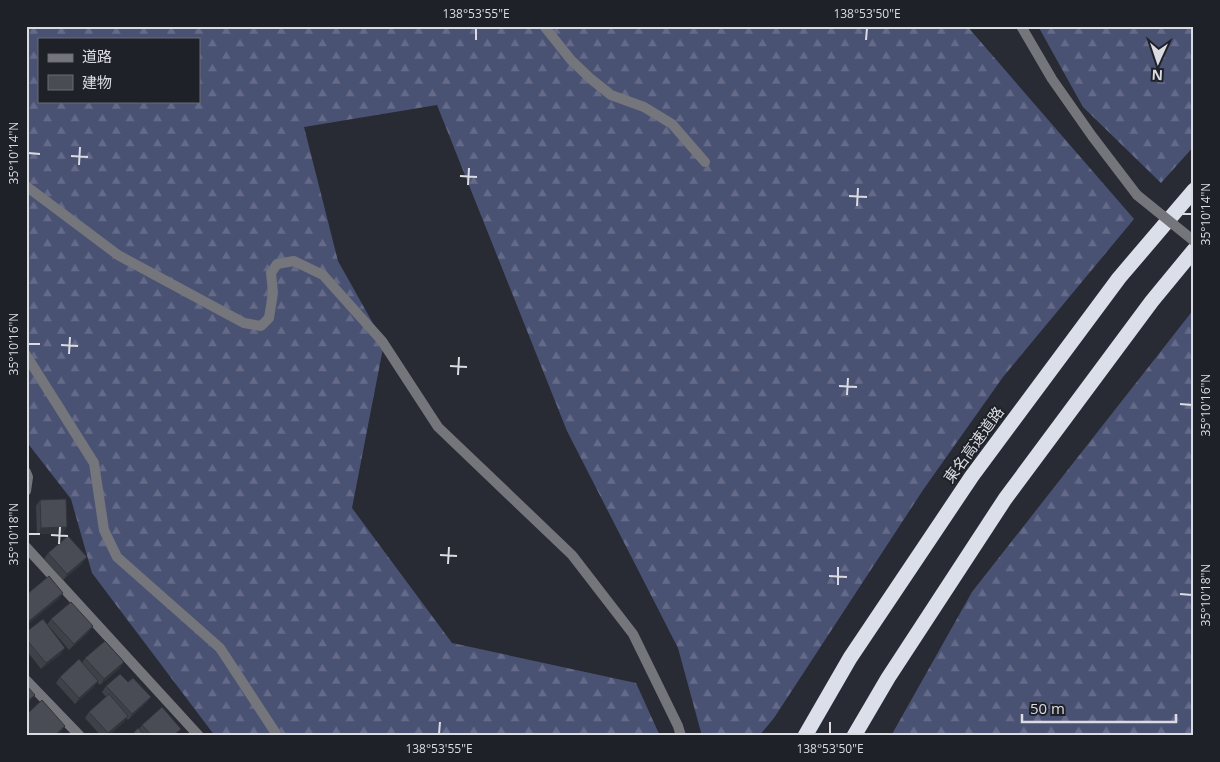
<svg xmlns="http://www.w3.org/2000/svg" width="1220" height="762" viewBox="0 0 1220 762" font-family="'Open Sans','Noto Sans JP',sans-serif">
  <defs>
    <pattern id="forest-firs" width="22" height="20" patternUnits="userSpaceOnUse" patternTransform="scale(1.25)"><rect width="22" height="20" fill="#4a5274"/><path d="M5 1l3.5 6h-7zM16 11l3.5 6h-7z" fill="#646a88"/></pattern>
  </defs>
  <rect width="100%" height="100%" fill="#282b33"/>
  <path fill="url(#forest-firs)" fill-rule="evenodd" d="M 26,26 L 967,26 L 1134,219 L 1003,377 L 923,490 L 774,718 L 759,736 L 702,736 L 678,648 L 567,431 L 437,105 L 304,127 L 338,261 L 384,343 L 352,508 L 452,643 L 636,683 L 660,736 L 215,736 L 92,573 L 71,499 L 26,441 ZM 39,39 L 199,39 L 199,101 L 39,101 Z
    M 1038,26 L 1194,26 L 1194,146 L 1161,183 L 1083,107 Z
    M 1194,309 L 1194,736 L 891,736 L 972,592 Z"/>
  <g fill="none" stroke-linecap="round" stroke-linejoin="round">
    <path stroke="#75767b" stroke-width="10" d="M 544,26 L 571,60 L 591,79 L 611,95 L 644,107 L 672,124 L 705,162"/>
    <path stroke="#75767b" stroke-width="10" d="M 1021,26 L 1052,79 L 1092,136 L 1137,195
      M 26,186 L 118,255 L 244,323 L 261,326 L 269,318 L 273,293 L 271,273 L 277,264 L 294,261 L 323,275 L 382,341 L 438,427 L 572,555 L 633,634 L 678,726 L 681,736
      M 26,355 L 94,463 L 104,530 L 117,557 L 220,648 L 275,732 L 276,736
      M 26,472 L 28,477 L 26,491
      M 26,547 L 199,736
      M 26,680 L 80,736"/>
    <path stroke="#dbdfea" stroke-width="15" d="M 805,736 L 850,658 L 972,476 L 1119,278 L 1194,190
      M 854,736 L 888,678 L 1005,499 L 1152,301 L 1194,250"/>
    <path stroke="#75767b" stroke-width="10" d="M 1137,195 L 1194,241"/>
  </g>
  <path fill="#3f4149" d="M 40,500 L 67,527 L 63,533 L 37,534 L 36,506 Z
    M 48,553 L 83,563 L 63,580 L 44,559 Z
    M 51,619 L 89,632 L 69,650 L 48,625 L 61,654 L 41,669 L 26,650 L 26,632 L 47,625 Z
    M 85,658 L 120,668 L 100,685 L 97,682 L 94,687 L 75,704 L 56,683 L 60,677 L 82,663 Z
    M 128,682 L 151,697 L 146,703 L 128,720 L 126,718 L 124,722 L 108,736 L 101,736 L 85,718 L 89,712 L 106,697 L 102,692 L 106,686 Z
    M 26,715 L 61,732 L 56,736 L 26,736 Z
    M 142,725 L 177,735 L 175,736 L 131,736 L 139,729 Z"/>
  <path fill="#33353c" d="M 67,527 L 63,533 L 37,534 L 41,528 Z
    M 87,557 L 83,563 L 63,580 L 67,574 Z
    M 63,593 L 59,599 L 26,626 L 29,621 Z
    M 93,626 L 89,632 L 69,650 L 74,644 Z
    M 65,648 L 61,654 L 41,669 L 46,663 Z
    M 124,662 L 120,668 L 100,685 L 104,679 Z
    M 98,681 L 94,687 L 75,704 L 79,698 Z
    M 35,695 L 30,701 L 26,705 L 26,702 Z
    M 151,697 L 146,703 L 128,720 L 132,714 Z
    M 128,716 L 124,722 L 108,736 L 106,736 L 108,733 Z
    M 65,726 L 61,732 L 56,736 L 54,736 Z"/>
  <path fill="#494c55" stroke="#33353c" d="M 66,499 L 67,527 L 41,528 L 40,500 Z
    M 68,536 L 87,557 L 67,574 L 48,553 Z
    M 49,576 L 63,593 L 29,621 L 26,618 L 26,595 Z
    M 71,602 L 93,626 L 74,644 L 51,619 Z
    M 43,619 L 65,648 L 46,663 L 26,639 L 26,632 Z
    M 105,641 L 124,662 L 104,679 L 85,658 Z
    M 79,659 L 98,681 L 79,698 L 60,677 Z
    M 120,674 L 128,682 L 133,678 L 151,697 L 132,714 L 106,686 Z
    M 26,685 L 35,695 L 26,702 Z
    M 109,694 L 128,716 L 108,733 L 89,712 Z
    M 42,700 L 65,726 L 54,736 L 32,736 L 26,730 L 26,715 Z
    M 162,707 L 181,729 L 173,736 L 152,736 L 142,725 Z
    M 138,728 L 145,736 L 131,736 Z"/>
  <path fill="none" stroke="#dbdce2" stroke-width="2" d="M 476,40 L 476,28M 866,40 L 867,28M 28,153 L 40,154M 71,156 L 88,157M 79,165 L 80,147M 460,176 L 477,177M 468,185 L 469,168M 849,196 L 867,197M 857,206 L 858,188M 1180,214 L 1192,214M 28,344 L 40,344M 61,345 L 78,346M 69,354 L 70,337M 450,366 L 467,367M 458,375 L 459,357M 839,386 L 857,387M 847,395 L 848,378M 1180,404 L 1192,405M 28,534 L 40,534M 51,535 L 68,536M 59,544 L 60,527M 440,555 L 457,556M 448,564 L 449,547M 829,576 L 847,577M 838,585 L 838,567M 1180,594 L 1192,595M 439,734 L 440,722M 830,734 L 830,722"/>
  <g text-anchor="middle" stroke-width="4" stroke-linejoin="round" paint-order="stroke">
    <g font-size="15" fill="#dbdce2" stroke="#1f2129">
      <text transform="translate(974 445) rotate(-54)" y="5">東名高速道路</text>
    </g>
  </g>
  <rect width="1220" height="762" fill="none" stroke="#1f2129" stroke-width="55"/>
  <rect x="38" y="38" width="162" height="65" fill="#1f2129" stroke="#6a6c73"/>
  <rect x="48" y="54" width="25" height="8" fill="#75767b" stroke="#6a6c73"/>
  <text x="82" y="62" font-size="15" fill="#dbdce2">道路</text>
  <rect x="48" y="75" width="25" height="15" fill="#494c55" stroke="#6a6c73"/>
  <text x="82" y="88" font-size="15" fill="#dbdce2">建物</text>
  <g transform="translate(1158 62) rotate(183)" stroke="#1f2129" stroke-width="4" paint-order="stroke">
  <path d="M0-4L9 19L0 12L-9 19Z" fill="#dbdce2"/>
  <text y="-8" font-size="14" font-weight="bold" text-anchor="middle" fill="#dbdce2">N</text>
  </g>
  <path d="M1022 714v8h154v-8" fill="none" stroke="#dbdce2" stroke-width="2.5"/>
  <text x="1030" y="714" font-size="15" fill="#dbdce2" stroke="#1f2129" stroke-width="4" paint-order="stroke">50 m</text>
  <rect x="28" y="28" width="1164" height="706" fill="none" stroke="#dbdce2" stroke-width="2"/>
  <g font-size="12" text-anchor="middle" fill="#dbdce2">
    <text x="476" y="18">138°53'55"E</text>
    <text x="867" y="18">138°53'50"E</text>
    <text transform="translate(14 153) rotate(-90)" y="4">35°10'14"N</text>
    <text transform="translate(1206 214) rotate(-90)" y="4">35°10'14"N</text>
    <text transform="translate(14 344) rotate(-90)" y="4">35°10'16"N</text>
    <text transform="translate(1206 405) rotate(-90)" y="4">35°10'16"N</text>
    <text transform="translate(14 534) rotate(-90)" y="4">35°10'18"N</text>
    <text transform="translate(1206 595) rotate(-90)" y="4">35°10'18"N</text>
    <text x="439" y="753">138°53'55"E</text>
    <text x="830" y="753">138°53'50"E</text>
  </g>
</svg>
